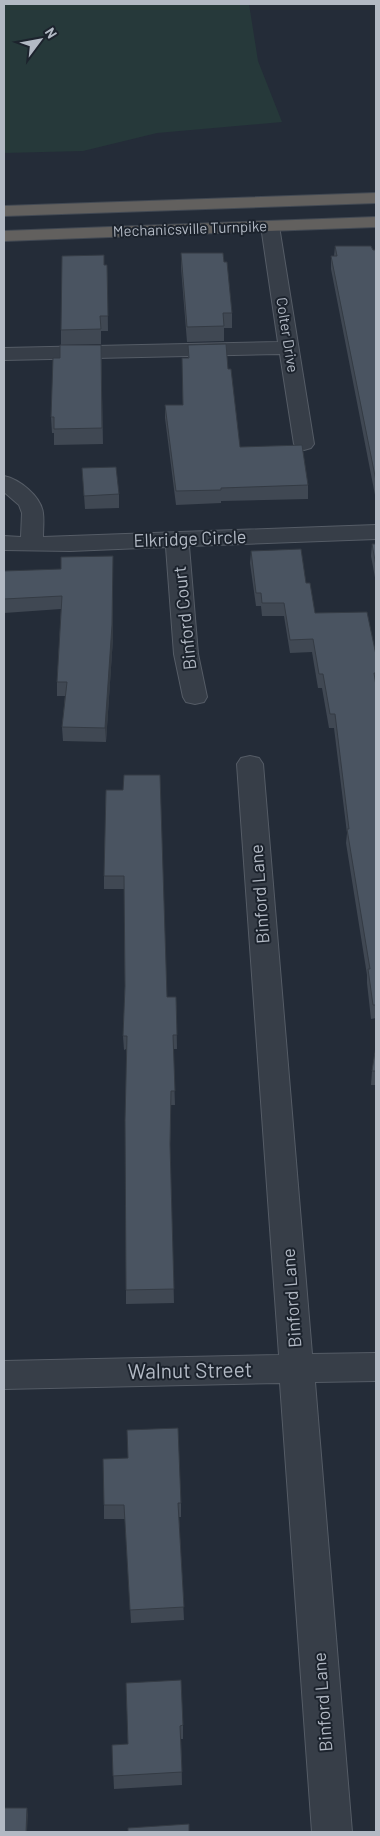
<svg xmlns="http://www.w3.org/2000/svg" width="380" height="1836" viewBox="0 0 380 1836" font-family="Barlow,sans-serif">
  <rect width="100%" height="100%" fill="#242c38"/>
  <path fill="#26393a" d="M 4,4 L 249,4 L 258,61 L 282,122 L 157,133 L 83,151 L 4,153 Z"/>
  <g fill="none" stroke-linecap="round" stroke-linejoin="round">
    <defs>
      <path id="minor" d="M 270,221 L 276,222 L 279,226 L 314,444 L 311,448 L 304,450 L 297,448 L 294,444 L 280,354 L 4,360 L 4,348 L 278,342 L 261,226 L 264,222 Z
        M 4,476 C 19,479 41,496 43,513 C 44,521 43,529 43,537 L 376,525 L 376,539 L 189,546 L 198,654 L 207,697 L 204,702 L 195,704 L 186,702 L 183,697 L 174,654 L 166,547 L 70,551 L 4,550 L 4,536 L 21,537 L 22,513 L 19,505 L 4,492 Z
        M 250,756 L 259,758 L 263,764 L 312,1354 L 376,1353 L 376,1381 L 315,1382 L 352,1832 L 312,1832 L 280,1383 L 4,1389 L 4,1361 L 279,1355 L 237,764 L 241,758 Z"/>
      <path id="trunk" d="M 376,193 L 376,203 L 4,216 L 4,206 Z
        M 376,217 L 376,227 L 4,241 L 4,231 Z"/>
    </defs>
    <use href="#minor" stroke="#555c66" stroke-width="2"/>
    <use href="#trunk" stroke="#424953" stroke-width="2"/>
    <use href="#minor" fill="#373e48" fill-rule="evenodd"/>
    <use href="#trunk" fill="#62605e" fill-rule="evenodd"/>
  </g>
  <path fill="#404853" d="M 335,246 L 373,250 L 376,252 L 376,495 L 375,495 L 331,269 L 331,256 L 334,256 Z
    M 181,253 L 224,262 L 232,313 L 232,328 L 224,328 L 224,341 L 187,342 L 181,268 Z
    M 104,265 L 107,265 L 108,331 L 101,331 L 101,344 L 61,345 L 61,330 Z
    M 101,345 L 103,444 L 54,445 L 54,433 L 52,433 L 51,417 Z
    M 188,345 L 228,369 L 240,447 L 308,485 L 308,499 L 221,501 L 221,503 L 176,505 L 165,418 L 165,405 L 183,405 L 182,358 L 188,358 Z
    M 82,468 L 119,494 L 119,508 L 85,509 Z
    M 372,544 L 376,544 L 376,583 L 371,556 Z
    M 251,551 L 306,583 L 315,613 L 376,655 L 376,1018 L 371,1019 L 367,983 L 367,975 L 346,843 L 347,833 L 334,728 L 329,728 L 322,688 L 318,688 L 312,652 L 290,653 L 284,616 L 262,616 L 261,606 L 256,606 L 250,563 Z
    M 113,570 L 113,638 L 106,742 L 63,741 L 62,727 L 65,696 L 57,696 L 57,682 L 61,609 L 4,613 L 4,571 Z
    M 106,790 L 167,997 L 176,997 L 177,1049 L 173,1049 L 175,1105 L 171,1105 L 170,1151 L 174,1303 L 126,1304 L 126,1049 L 124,1050 L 123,1036 L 125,986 L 124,889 L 104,889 L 104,876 Z
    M 376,1046 L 376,1085 L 371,1085 L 372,1071 Z
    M 181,1503 L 181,1517 L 179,1517 L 184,1620 L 131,1623 L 125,1519 L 104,1519 L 104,1505 Z
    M 126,1683 L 183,1725 L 183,1739 L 181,1739 L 182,1785 L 114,1789 L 112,1745 L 128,1744 Z"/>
  <path fill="#343b44" d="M 113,556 L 113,638 L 106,742 L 105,728 Z
    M 27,1808 L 28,1815 L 27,1832 L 26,1832 Z"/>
  <path fill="#4a5461" stroke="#343b44" d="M 335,246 L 371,246 L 373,250 L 376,250 L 376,481 L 331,256 L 337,256 Z
    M 181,253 L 223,253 L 224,262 L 227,262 L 232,313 L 223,313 L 224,326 L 187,327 Z
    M 104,255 L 104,265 L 107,265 L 108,316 L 100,316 L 101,329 L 61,330 L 62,256 Z
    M 226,344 L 228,369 L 231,369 L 240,447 L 302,445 L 308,485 L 221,488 L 221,490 L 176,491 L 165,405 L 183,405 L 182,358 L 189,358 L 188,345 Z
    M 60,345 L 101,345 L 102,428 L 54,429 L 54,417 L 51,417 L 53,358 L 60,358 Z
    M 116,467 L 119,494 L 84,496 L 82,468 Z
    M 372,544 L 376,544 L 376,566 Z
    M 301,549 L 306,583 L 310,583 L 315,613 L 367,612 L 376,655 L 376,673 L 374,673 L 376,686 L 376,1005 L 373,1005 L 368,969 L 370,969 L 347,829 L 349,829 L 335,714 L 330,714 L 323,674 L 319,674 L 313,639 L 290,640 L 284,603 L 262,603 L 261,593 L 256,593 L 251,551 Z
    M 113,556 L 112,625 L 105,728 L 62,727 L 67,682 L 57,682 L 62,596 L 4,599 L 4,571 L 61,569 L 61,557 Z
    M 124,775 L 160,775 L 167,997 L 176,997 L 177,1035 L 173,1035 L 175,1091 L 171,1091 L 170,1144 L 174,1289 L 126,1290 L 125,1120 L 127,1036 L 123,1036 L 125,986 L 124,876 L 104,876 L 106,790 L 123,790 Z
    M 376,1046 L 376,1071 L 372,1071 Z
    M 178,1428 L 181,1503 L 178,1503 L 184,1607 L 130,1610 L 124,1505 L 104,1505 L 103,1459 L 128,1458 L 127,1430 Z
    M 181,1680 L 183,1725 L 180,1726 L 182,1772 L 113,1776 L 112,1745 L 128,1744 L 126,1683 Z
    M 4,1808 L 27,1808 L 26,1832 L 4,1832 Z
    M 189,1824 L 189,1832 L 128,1832 L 128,1828 Z"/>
  <g text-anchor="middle" stroke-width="4" stroke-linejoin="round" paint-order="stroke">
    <g font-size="15" fill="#b2b9c4" stroke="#1c232d">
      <text transform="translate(190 229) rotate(-2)" y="5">Mechanicsville Turnpike</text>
      <text transform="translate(287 335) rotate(81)" y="5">Colter Drive</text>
    </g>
    <g font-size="18" fill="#b2b9c4" stroke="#1c232d">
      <text transform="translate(190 539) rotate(-2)" y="6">Elkridge Circle</text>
      <text transform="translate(185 618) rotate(-96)" y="6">Binford Court</text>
      <text transform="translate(260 894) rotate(-94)" y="6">Binford Lane</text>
      <text transform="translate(292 1298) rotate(-94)" y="6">Binford Lane</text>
      <text transform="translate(323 1702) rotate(-94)" y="6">Binford Lane</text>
    </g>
    <g font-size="21" fill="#b2b9c4" stroke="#1c232d">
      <text transform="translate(190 1371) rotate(-1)" y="7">Walnut Street</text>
    </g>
  </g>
  <rect width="380" height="1836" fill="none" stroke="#b2b9c4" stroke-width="10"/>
  <g transform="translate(40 40) rotate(58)" stroke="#1c232d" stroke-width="4" paint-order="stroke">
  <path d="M0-4L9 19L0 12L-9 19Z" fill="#b2b9c4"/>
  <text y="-8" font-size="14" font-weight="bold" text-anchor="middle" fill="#b2b9c4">N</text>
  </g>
</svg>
